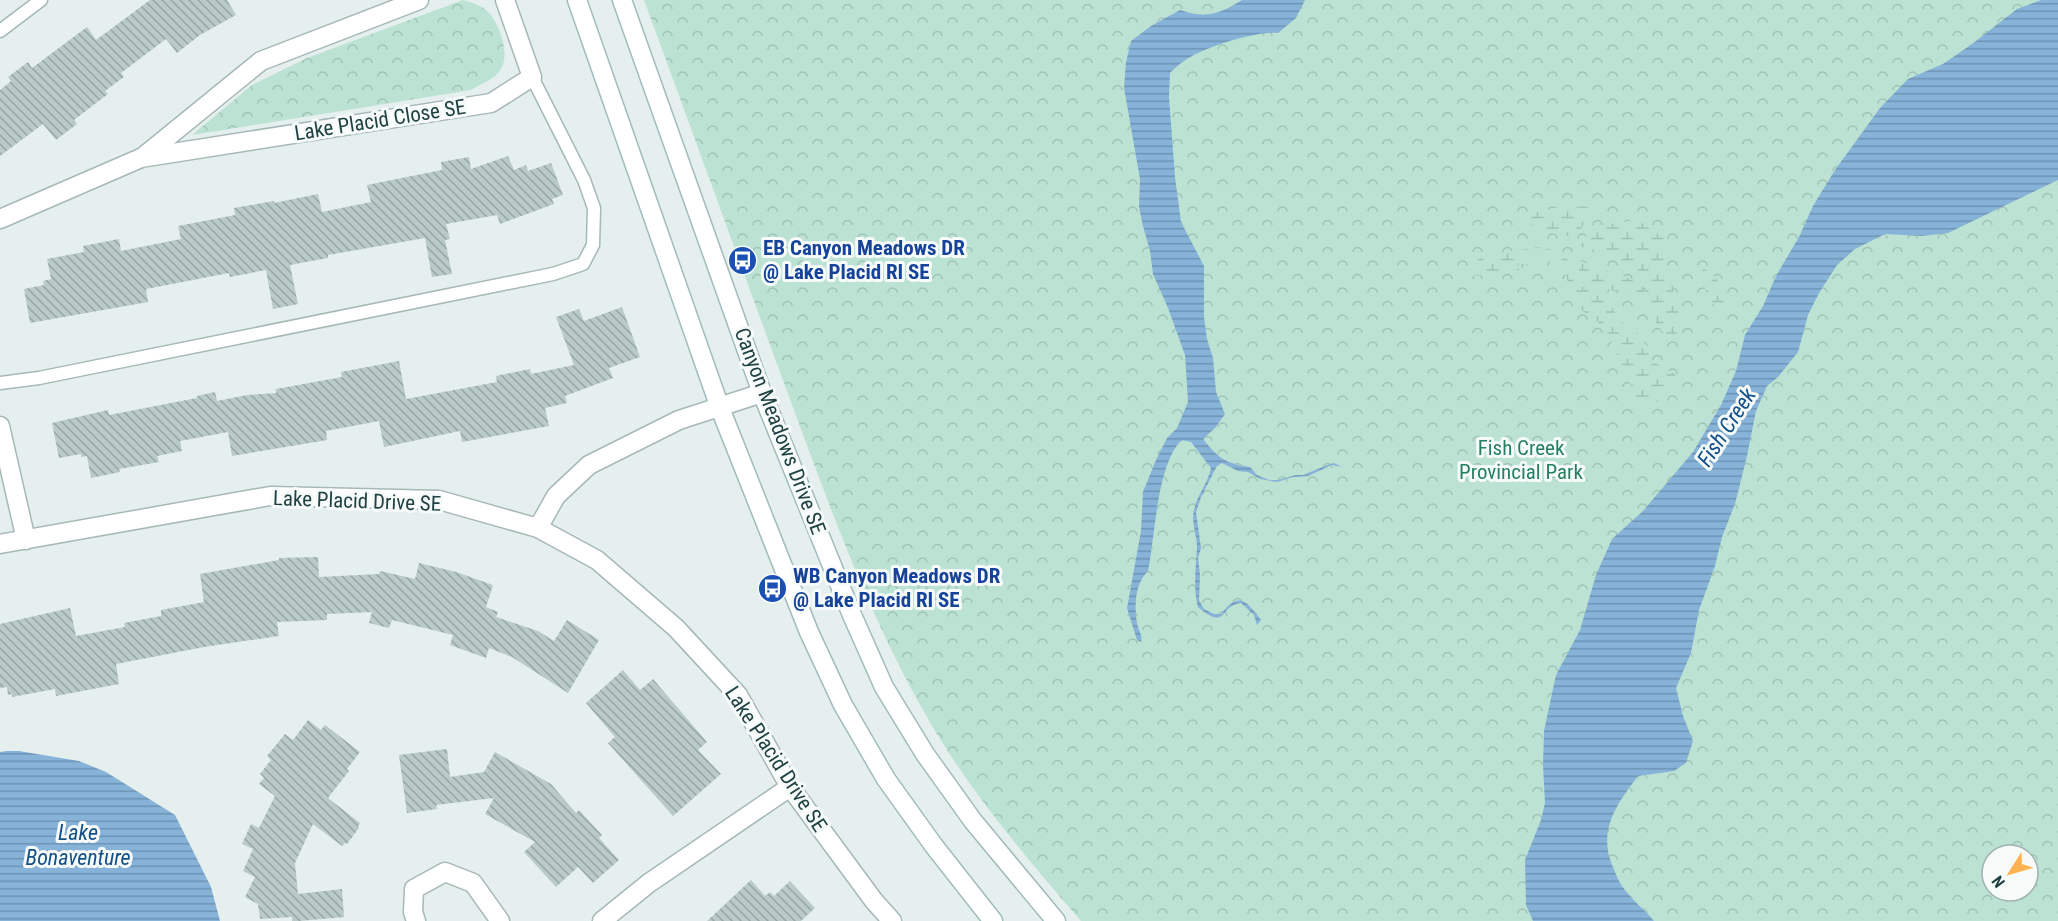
<svg xmlns="http://www.w3.org/2000/svg" width="2058" height="921" viewBox="0 0 2058 921" font-family="'Roboto Condensed',sans-serif">
  <defs>
    <pattern id="forest-crowns" width="20" height="18" patternUnits="userSpaceOnUse" patternTransform="scale(1.5)"><rect width="20" height="18" fill="#bbe2d2"/><path d="M2 6a3 3 0 1 1 6 0M12 15a3 3 0 1 1 6 0" fill="none" stroke="#a0c3b6"/></pattern>
    <pattern id="wetland-marsh" width="20" height="14" patternUnits="userSpaceOnUse" patternTransform="scale(1.5)"><rect width="20" height="14" fill="#bbe2d2"/><path d="M1 5h8M5 5V1M11 12h8M15 12V8" fill="none" stroke="#a0c3b6"/></pattern>
    <pattern id="water-rules" width="6" height="5" patternUnits="userSpaceOnUse" patternTransform="scale(1.5)"><rect width="6" height="5" fill="#87b3d9"/><path d="M0 2.5h6" fill="none" stroke="#6e93b2"/></pattern>
    <pattern id="building-back-hatch" width="6" height="6" patternUnits="userSpaceOnUse" patternTransform="scale(1.5)"><rect width="6" height="6" fill="#b9cac8"/><path d="M-1 5l2 2M0 0l6 6M5-1l2 2" fill="none" stroke="#96a6a4"/></pattern>
  </defs>
  <rect width="100%" height="100%" fill="#e4efee"/>
  <path fill="url(#forest-crowns)" fill-rule="evenodd" d="M 463,0 C 470,2 479,5 485,9 C 498,20 511,52 501,69 C 495,79 481,84 471,90 L 192,135 L 252,85 L 307,58 Z
    M 644,0 L 2058,0 L 2058,921 L 1081,921 C 1028,860 972,794 931,724 C 868,617 827,499 784,383 C 737,255 691,128 644,0 ZM 1992,855 L 2028,855 L 2028,891 L 1992,891 Z"/>
  <path fill="url(#wetland-marsh)" d="M 1567,206 L 1590,207 L 1593,210 L 1592,215 C 1585,221 1582,229 1576,233 C 1561,243 1541,225 1526,222 C 1531,209 1554,209 1567,206 Z
    M 1634,221 L 1639,221 L 1666,239 L 1667,244 L 1664,252 L 1665,267 L 1671,278 L 1675,299 L 1681,315 L 1680,331 L 1672,336 C 1656,333 1656,316 1645,306 C 1624,287 1592,293 1577,267 L 1578,260 L 1631,279 L 1651,296 C 1645,286 1636,281 1638,268 L 1598,250 L 1581,247 L 1580,244 L 1588,233 L 1617,222 Z
    M 1542,247 L 1562,253 L 1571,264 L 1573,278 L 1578,286 L 1596,292 L 1613,309 L 1620,321 L 1636,331 L 1647,346 L 1650,360 L 1675,374 C 1675,376 1676,382 1675,385 C 1673,395 1653,406 1643,406 L 1639,403 L 1607,332 L 1596,320 L 1578,308 L 1563,269 L 1551,263 L 1541,254 L 1534,254 L 1526,266 L 1511,274 L 1520,263 L 1501,272 L 1471,276 L 1479,257 L 1483,255 Z
    M 1704,269 C 1717,275 1725,290 1729,303 L 1722,315 L 1718,317 L 1714,305 L 1702,284 L 1701,271 Z"/>
  <path fill="url(#water-rules)" d="M 1242,0 L 1305,0 L 1296,18 L 1278,33 C 1258,30 1201,48 1184,61 C 1179,64 1174,69 1170,73 L 1169,97 L 1175,177 L 1181,222 L 1204,266 L 1204,317 L 1207,339 L 1213,358 L 1216,392 L 1225,414 L 1215,428 L 1203,439 C 1219,459 1225,463 1250,467 L 1257,475 L 1269,480 L 1278,480 L 1296,475 L 1303,475 L 1330,464 L 1334,463 L 1342,467 L 1332,465 L 1308,476 L 1293,477 L 1277,482 L 1260,479 L 1248,472 L 1238,471 L 1222,463 L 1217,466 L 1201,497 L 1196,512 L 1201,548 L 1198,558 L 1200,575 L 1199,600 L 1204,609 L 1214,614 L 1221,614 C 1239,591 1246,600 1261,620 L 1257,625 L 1254,615 L 1241,603 C 1218,606 1228,632 1198,607 C 1193,590 1196,565 1197,547 C 1197,535 1191,522 1194,510 C 1197,495 1208,483 1211,468 L 1191,442 L 1182,440 C 1157,462 1155,538 1148,571 C 1135,583 1134,607 1137,623 C 1138,630 1143,635 1141,642 L 1137,640 L 1127,608 L 1141,531 L 1143,492 L 1156,460 L 1167,438 L 1177,428 L 1188,402 L 1185,355 L 1168,308 L 1153,274 L 1150,251 L 1143,226 L 1139,207 L 1140,179 L 1124,88 L 1126,62 L 1131,41 L 1151,26 L 1180,10 C 1207,19 1219,14 1242,0 Z
    M 2041,0 L 2058,0 L 2058,180 L 1948,233 L 1922,236 L 1885,234 L 1855,249 L 1837,265 L 1819,293 L 1808,315 L 1798,352 L 1778,377 L 1767,386 L 1756,411 L 1747,456 L 1735,504 L 1722,537 L 1715,566 L 1699,610 L 1691,653 L 1676,688 L 1683,716 L 1693,741 L 1686,763 L 1674,771 L 1638,776 C 1617,804 1598,829 1612,865 C 1616,874 1619,883 1625,890 C 1633,901 1645,910 1654,921 L 1533,921 L 1526,905 L 1525,860 L 1541,820 L 1545,803 L 1543,765 L 1544,731 L 1556,675 L 1580,630 L 1596,575 L 1612,539 L 1643,511 L 1693,452 L 1721,405 L 1736,371 L 1745,335 L 1763,306 L 1776,276 L 1799,237 L 1813,206 L 1835,170 L 1880,108 L 1908,79 L 1943,64 L 1972,44 L 2017,9 Z
    M 7,751 L 19,751 L 79,761 L 106,772 L 175,815 L 211,887 L 220,921 L 0,921 L 0,752 Z"/>
  <path fill="url(#building-back-hatch)" d="M 150,0 L 227,0 L 236,15 L 200,35 L 177,53 L 166,39 L 121,73 L 124,77 L 105,91 L 108,94 L 74,120 L 77,124 L 56,140 L 43,124 L 0,156 L 0,90 L 11,81 L 8,77 L 28,62 L 32,68 L 87,27 L 96,40 Z
    M 508,156 L 514,170 L 526,165 L 528,171 L 551,163 L 563,195 L 552,199 L 554,204 L 500,224 L 497,215 L 446,224 L 450,239 L 445,240 L 452,274 L 432,277 L 425,238 L 328,255 L 328,258 L 290,265 L 298,304 L 273,309 L 266,270 L 230,277 L 229,273 L 146,289 L 148,302 L 30,323 L 24,289 L 44,285 L 43,281 L 51,279 L 47,259 L 84,252 L 83,246 L 119,239 L 121,251 L 181,239 L 178,226 L 235,215 L 234,208 L 274,201 L 274,203 L 318,194 L 322,212 L 371,202 L 367,185 L 442,170 L 441,162 L 469,157 L 471,169 Z
    M 622,307 L 640,357 L 609,368 L 613,378 L 565,396 L 567,403 L 545,408 L 549,426 L 462,442 L 460,431 L 384,447 L 379,421 L 326,431 L 327,440 L 232,456 L 228,432 L 180,441 L 182,451 L 157,456 L 159,462 L 119,469 L 120,472 L 91,478 L 87,456 L 81,457 L 81,454 L 59,458 L 52,423 L 108,410 L 109,415 L 197,398 L 197,396 L 215,392 L 217,401 L 247,395 L 276,393 L 276,389 L 342,377 L 341,372 L 399,361 L 406,399 L 497,382 L 496,376 L 530,369 L 531,374 L 574,365 L 556,317 L 579,309 L 584,321 Z
    M 318,557 L 319,577 L 379,574 L 380,571 L 415,579 L 419,563 L 456,572 L 493,585 L 486,607 L 498,612 L 496,617 L 538,631 L 554,641 L 567,620 L 599,640 L 568,693 L 512,657 L 489,648 L 486,658 L 450,645 L 453,635 L 392,620 L 389,628 L 369,623 L 372,612 L 327,614 L 327,620 L 277,622 L 279,636 L 204,647 L 116,664 L 119,684 L 56,696 L 55,689 L 12,697 L 12,694 L 8,695 L 7,687 L 0,688 L 0,624 L 70,608 L 76,636 L 125,627 L 124,623 L 161,616 L 161,610 L 204,602 L 200,574 L 279,560 L 279,558 Z
    M 623,670 L 640,690 L 653,679 L 707,742 L 698,750 L 721,774 L 673,816 L 608,743 L 615,737 L 586,703 Z
    M 308,720 L 321,730 L 325,725 L 360,752 L 347,769 L 349,771 L 328,798 L 360,823 L 358,827 L 359,828 L 347,844 L 345,843 L 342,846 L 313,824 L 295,863 L 298,894 L 342,889 L 344,917 L 299,921 L 292,921 L 292,917 L 260,919 L 258,904 L 245,897 L 255,877 L 243,871 L 253,849 L 242,844 L 251,824 L 259,828 L 275,796 L 259,784 L 264,778 L 260,774 L 271,760 L 267,756 L 285,734 L 293,740 Z
    M 447,749 L 450,777 L 484,772 L 495,752 L 551,784 L 576,813 L 579,810 L 602,835 L 599,838 L 619,860 L 593,883 L 578,867 L 556,887 L 524,852 L 535,842 L 485,814 L 494,798 L 436,805 L 437,809 L 407,813 L 399,755 Z
    M 751,880 L 765,896 L 770,892 L 774,896 L 790,881 L 815,908 L 801,921 L 707,921 Z"/>
  <g fill="none" stroke-linecap="round" stroke-linejoin="round">
    <defs>
      <path id="service" d="M 0,31 L 41,0
        M 0,383 L 39,378 L 553,274 L 583,264 L 593,245 L 594,208 L 584,180 L 532,77"/>
      <path id="minor" d="M 143,157 L 261,61 L 419,0
        M 0,219 L 141,158 L 491,103 L 532,77 L 505,0
        M 0,426 L 26,540
        M 538,528 L 556,496 L 589,465 L 679,420 L 762,393
        M 0,544 L 270,496 L 439,500 L 538,528 L 597,560 L 676,628 L 738,695 L 790,787 L 874,901 L 892,921
        M 416,921 L 413,912 L 414,889 L 445,872 L 473,883 L 500,921
        M 602,921 L 649,883 L 790,787"/>
      <path id="secondary" d="M 577,0 L 720,408 L 809,632 L 843,705 L 886,779 L 934,846 L 993,921
        M 622,0 L 762,393 L 852,615 L 884,687 L 925,754 L 973,821 L 1056,921"/>
    </defs>
    <use href="#service" stroke="#a6b8b7" stroke-width="15"/>
    <use href="#minor" stroke="#a6b8b7" stroke-width="21"/>
    <use href="#secondary" stroke="#a1bcbb" stroke-width="21"/>
    <use href="#service" stroke="#fff" stroke-width="12"/>
    <use href="#minor" stroke="#fff" stroke-width="18"/>
    <use href="#secondary" stroke="#fff" stroke-width="18"/>
  </g>
  <defs>
    <symbol id="bus-disc" viewBox="-11 -11 22 22"><circle r="9.5" fill="#1a4fb4" stroke="#f6fbfa"/><path d="M-5-6H5V4H4V6H2V4H-2V6H-4V4H-5ZM-3.5-4V0h7V-4ZM-3.5 1.2v1.5H-2V1.2ZM2 1.2v1.5H3.5V1.2Z" fill="#fff"/></symbol>
  </defs>
  <g fill-rule="evenodd">
    <use href="#bus-disc" x="726" y="244" width="33" height="33"/>
    <use href="#bus-disc" x="756" y="572" width="33" height="33"/>
  </g>
  <g text-anchor="middle" stroke-width="6" stroke-linejoin="round" paint-order="stroke">
    <g font-size="21" fill="#214243" stroke="#f6fbfa">
      <text transform="translate(380 120) rotate(-9)" y="7">Lake Placid Close SE</text>
      <text transform="translate(780 431) rotate(69)" y="7">Canyon Meadows Drive SE</text>
      <text transform="translate(357 501) rotate(2)" y="7">Lake Placid Drive SE</text>
      <text transform="translate(776 759) rotate(57)" y="7">Lake Placid Drive SE</text>
    </g>
    <g font-size="21" font-weight="bold" fill="#164399" stroke="#f6fbfa" text-anchor="start">
      <text x="763" y="255">EB Canyon Meadows DR<tspan x="763" dy="24">@ Lake Placid RI SE</tspan></text>
      <text x="793" y="583">WB Canyon Meadows DR<tspan x="793" dy="24">@ Lake Placid RI SE</tspan></text>
    </g>
    <g font-size="21" fill="#267f64" stroke="#f6fbfa">
      <text x="1521" y="455">Fish Creek<tspan x="1521" dy="24">Provincial Park</tspan></text>
    </g>
    <g font-size="22" font-style="italic" fill="#135087" stroke="#f6fbfa">
      <text transform="translate(1726 427) rotate(-57)" y="8">Fish Creek</text>
      <text x="78" y="840">Lake<tspan x="78" dy="25">Bonaventure</tspan></text>
    </g>
  </g>
  <g transform="translate(2010 873) rotate(233)"><circle r="28" fill="#f6fbfa" stroke="#a1b1b1" stroke-width="1.5"/>
  <path d="M0-4.5L10 22L0 15L-10 22Z" fill="#ffb252"/>
  <text y="-9" font-size="16" font-weight="bold" text-anchor="middle" fill="#214243">N</text>
  </g>
</svg>
